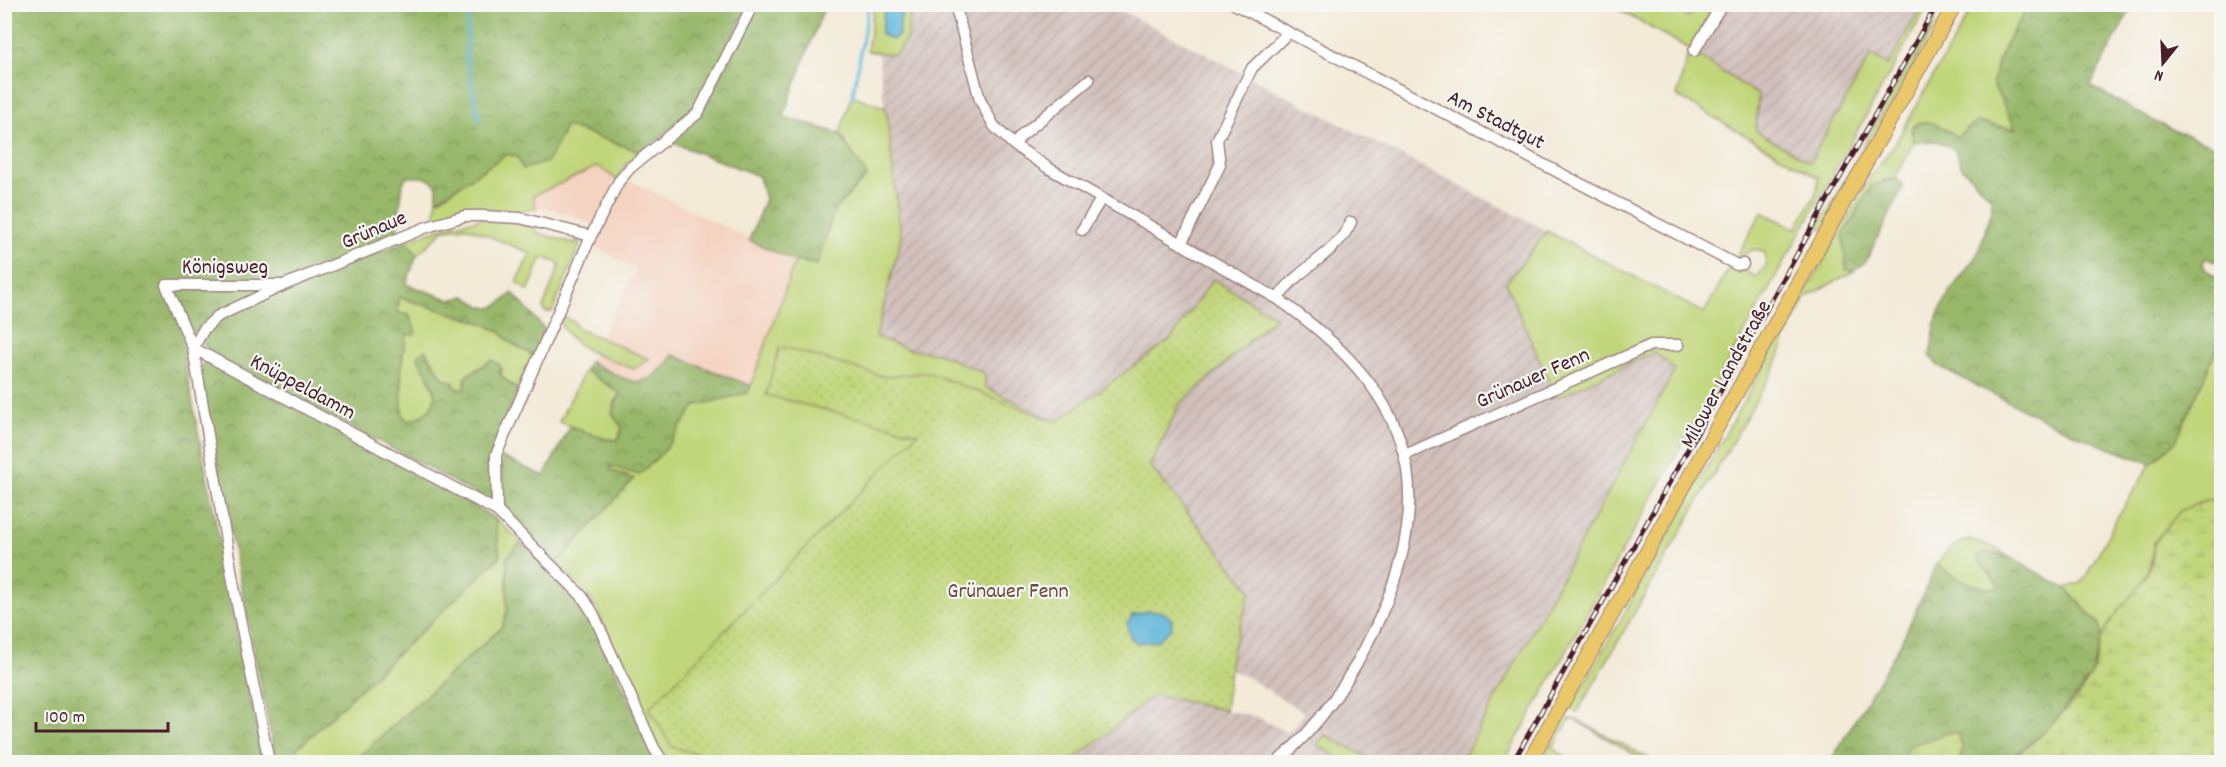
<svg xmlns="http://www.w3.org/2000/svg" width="2226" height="767" viewBox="0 0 2226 767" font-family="Dekko,sans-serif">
  <defs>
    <pattern id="industrial-furrows" width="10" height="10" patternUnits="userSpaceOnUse" patternTransform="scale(1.5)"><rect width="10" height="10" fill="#d1c0bc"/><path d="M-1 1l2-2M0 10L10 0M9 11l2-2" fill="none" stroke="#b5a5a2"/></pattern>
    <pattern id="forest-crowns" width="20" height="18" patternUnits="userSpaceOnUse" patternTransform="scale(1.5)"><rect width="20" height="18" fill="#98b76a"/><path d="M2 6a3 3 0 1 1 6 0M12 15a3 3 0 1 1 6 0" fill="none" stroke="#7e9457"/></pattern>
    <pattern id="wetland-marsh" width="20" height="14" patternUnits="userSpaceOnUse" patternTransform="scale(1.5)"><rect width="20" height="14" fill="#c1d67a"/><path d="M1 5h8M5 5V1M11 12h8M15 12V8" fill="none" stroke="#a7b76a"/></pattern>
    <pattern id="park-dots" width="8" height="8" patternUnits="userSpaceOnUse" patternTransform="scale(1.5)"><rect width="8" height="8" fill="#c1d67a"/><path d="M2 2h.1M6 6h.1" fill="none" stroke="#a7b76a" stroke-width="1.8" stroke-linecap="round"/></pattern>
  </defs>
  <rect width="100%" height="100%" fill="#f6f6f2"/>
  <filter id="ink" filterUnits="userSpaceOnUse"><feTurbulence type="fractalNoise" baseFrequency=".0167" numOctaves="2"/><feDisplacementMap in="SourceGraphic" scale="12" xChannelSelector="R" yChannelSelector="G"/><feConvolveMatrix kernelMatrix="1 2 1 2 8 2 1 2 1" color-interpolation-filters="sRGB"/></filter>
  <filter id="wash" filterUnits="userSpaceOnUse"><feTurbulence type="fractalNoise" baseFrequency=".008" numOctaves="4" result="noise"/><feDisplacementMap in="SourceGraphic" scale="24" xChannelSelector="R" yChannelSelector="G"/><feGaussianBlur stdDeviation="1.35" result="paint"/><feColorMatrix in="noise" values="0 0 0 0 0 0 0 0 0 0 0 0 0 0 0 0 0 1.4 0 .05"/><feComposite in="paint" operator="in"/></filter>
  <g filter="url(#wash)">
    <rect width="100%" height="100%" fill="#f3ead7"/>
    <path fill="#f5d3c1" d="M 598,166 L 617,180 L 594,225 L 549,208 L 536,208 L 533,196 Z
      M 625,178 L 795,261 L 751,386 L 673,355 L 657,376 L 643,382 L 635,382 L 589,362 L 593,354 L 634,369 L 649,358 L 600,338 L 636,270 L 594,247 Z"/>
    <path fill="url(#industrial-furrows)" d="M 1109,4 L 1547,231 L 1506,283 L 1654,352 L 1675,370 L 1461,762 L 1377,762 L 1325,735 L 1317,745 L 1346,762 L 1071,762 L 1154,695 L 1257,717 L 1288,733 L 1305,713 L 1245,676 L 1230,670 L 1232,651 L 1251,591 L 1150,466 L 1179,405 L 1276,318 L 1213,279 L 1171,339 L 1056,422 L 985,387 L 939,353 L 911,350 L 876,337 L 901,238 L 878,53 L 895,55 L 907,38 L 911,5 Z
      M 1608,5 L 1690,49 L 1710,16 L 1702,5 L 1922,5 L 1888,66 L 1871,56 L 1810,162 L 1756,131 L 1689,50 Z"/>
    <path fill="#c1d67a" stroke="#867a52" stroke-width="1.5" d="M 874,5 L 885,5 L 881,34 L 892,40 L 898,36 L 903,5 L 911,5 L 907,38 L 895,55 L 867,51 Z
      M 1610,5 L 1666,5 L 1688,17 L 1696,5 L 1702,5 L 1710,16 L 1690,49 Z
      M 1922,5 L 1928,5 L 1504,762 L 1461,762 L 1675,370 L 1654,352 L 1556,398 L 1506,283 L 1547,231 L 1704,313 L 1729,268 L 1739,268 L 1756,277 L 1766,266 L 1765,253 C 1752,244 1747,255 1735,259 L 1762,212 L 1796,229 L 1816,193 L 1819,178 L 1677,96 L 1689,50 L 1758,95 L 1756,131 L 1810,162 L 1871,55 L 1888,66 Z
      M 1974,5 L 2029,5 C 2015,29 1995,56 1993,84 L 2016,129 L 1976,122 L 1957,137 L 1949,131 L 1911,129 L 1914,142 L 1895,179 L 1883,180 L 1846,270 L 1854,271 L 1807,297 L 1787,335 L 1774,369 L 1577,713 L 1570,709 L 1871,176 L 1893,147 Z
      M 1936,14 L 1933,29 L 1823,230 L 1818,227 Z
      M 852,95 L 886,108 L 901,238 L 876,337 L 911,350 L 939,353 L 985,374 L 985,387 L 1056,422 L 1149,356 L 1175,365 L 1213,279 L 1276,317 L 1179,405 L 1150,466 L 1251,591 L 1044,762 L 669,762 L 655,743 L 597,609 L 586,592 L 556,564 L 633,479 L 610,470 L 611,466 L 653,463 L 695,406 L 751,386 L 795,261 L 817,265 L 834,210 L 867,177 L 840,134 Z
      M 566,126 L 641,152 L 628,162 L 617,180 L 598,166 L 533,196 L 536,208 L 514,213 L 484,209 L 434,221 L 437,200 L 507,154 L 547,162 Z
      M 481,219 L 517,222 L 537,227 L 535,232 L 575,244 L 576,240 L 581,242 L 552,312 L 545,312 L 543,308 L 560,264 L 542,257 L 528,291 L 517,282 L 530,253 L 467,227 L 445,229 L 417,255 L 406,241 L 449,225 Z
      M 402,298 L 483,323 L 500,332 L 511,343 L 534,356 L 518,390 L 501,376 L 502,369 L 465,378 L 465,389 L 456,388 L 453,382 L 444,379 L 425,350 C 426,358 425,371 428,378 C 430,383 434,384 435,390 C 438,406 421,421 406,420 L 402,413 L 400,387 L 407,314 L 400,314 L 398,311 L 399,299 Z
      M 562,316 L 574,322 L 577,328 L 649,359 L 634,369 C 607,359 570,349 560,321 Z
      M 2221,339 L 2221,500 C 2190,496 2172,521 2154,542 C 2154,578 2122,609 2102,637 L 2099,624 L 2065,588 L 2081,583 L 2085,578 L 2118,516 L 2151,463 L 2176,441 Z
      M 585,370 L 620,393 L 613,406 L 614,416 L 622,428 L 619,440 L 605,439 L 559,422 Z
      M 495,518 L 524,545 L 507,557 L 507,612 L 502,627 L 353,762 L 283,762 L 500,557 Z
      M 1971,540 L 1992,547 L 2011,558 L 1985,552 L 1981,564 L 1994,577 L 1998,585 L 1996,588 C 1976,590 1952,576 1937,564 C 1947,550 1954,542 1971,540 Z
      M 1566,718 L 1577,720 L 1656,762 L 1647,762 L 1575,720 L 1569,721 L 1553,748 L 1574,762 L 1555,762 L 1544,756 Z
      M 1325,735 L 1377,762 L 1346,762 L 1317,745 Z"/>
    <path fill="url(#forest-crowns)" stroke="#716b4a" stroke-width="1.5" d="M 4,5 L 749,5 L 695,112 L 641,152 L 566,126 L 547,162 L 523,169 L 517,157 L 507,154 L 437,200 L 437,186 C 428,176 419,176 406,177 L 403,183 L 396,237 L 218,311 L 196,331 L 184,360 L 263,762 L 5,762 Z
      M 756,5 L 825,5 L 783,116 L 840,134 L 867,176 L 834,210 L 817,265 L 795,261 L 749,240 L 765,199 L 759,176 L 668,141 L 700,115 Z
      M 2029,5 L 2133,5 L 2090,86 L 2157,123 L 2221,149 L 2221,264 L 2206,258 L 2203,263 L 2205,269 L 2217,278 L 2221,290 L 2221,339 L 2176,441 L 2151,463 C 2075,439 2007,401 1937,365 L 1930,355 L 1937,317 L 1949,293 L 1977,255 L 1992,210 L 1991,198 L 1963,169 L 1954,149 L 1937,141 L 1914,142 L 1911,129 C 1922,113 1945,128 1957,137 L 1976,122 L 2016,129 L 1993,84 C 1995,56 2015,28 2029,5 Z
      M 1895,179 L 1902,183 L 1903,188 L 1866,261 L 1854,271 L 1846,270 L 1843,235 L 1872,185 Z
      M 406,241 L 417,255 L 406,284 L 451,300 L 465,296 C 492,312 488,313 513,293 L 545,330 L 534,356 L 511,343 L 500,332 L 483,323 L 402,298 L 399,299 L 398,313 L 409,315 L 416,332 L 414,335 L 407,334 L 401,365 L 402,413 L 406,420 C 412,420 419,418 424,414 C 447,398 427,376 418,358 L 419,354 L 425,350 L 444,379 L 453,382 L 456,388 L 465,389 L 466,376 L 492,360 L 500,365 L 501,376 L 518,390 L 494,447 L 492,503 L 384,444 L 211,355 L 204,346 L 203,337 L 220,319 L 286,288 Z
      M 673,355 L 751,386 L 747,393 L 695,406 L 664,451 L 639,475 L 611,466 L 610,470 L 634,479 L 556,564 L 501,509 L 502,457 L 544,476 L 570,427 L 605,439 L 618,440 L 622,428 L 612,413 L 620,393 L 585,370 L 589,362 C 631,380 642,398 673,355 Z
      M 203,363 L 212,365 L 377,450 L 495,518 L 500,557 L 283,762 L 276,762 L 199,373 Z
      M 519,544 L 524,545 L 586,608 L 659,762 L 353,762 L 502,627 L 507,612 L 507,557 Z
      M 1985,552 L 2011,558 L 2065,588 L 2099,624 L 2102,637 L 2091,677 L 2046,731 L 2004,762 L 1960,762 L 1962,745 L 1957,733 L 1948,733 L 1907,747 L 1904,762 L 1830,762 L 1901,643 L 1937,564 C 1952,576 1976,590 1996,588 L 1998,585 L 1978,559 L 1978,555 Z"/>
    <path fill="url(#wetland-marsh)" stroke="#867a52" stroke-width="1.5" d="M 2212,499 L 2222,500 L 2221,762 L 2004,762 C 2028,752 2079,700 2091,676 C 2098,664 2097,649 2102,637 C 2117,602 2155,584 2154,543 L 2181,510 Z
      M 1948,733 L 1957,733 L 1962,745 L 1960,762 L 1904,762 L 1907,747 Z"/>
    <path fill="url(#park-dots)" stroke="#867a52" stroke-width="1.5" d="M 1213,279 L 1276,317 L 1179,405 L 1150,466 L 1251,591 L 1232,651 L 1225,710 L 1154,695 L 1071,762 L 728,762 L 672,747 L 649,708 L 918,433 L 766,395 L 780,346 L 885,377 L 927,372 L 1056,422 L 1171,339 Z"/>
    <path fill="#5cb5d9" stroke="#536a82" stroke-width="1.5" d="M 885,5 L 903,5 L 898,36 L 892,40 L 881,34 Z
      M 1148,611 L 1162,612 L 1171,618 L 1172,628 L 1157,641 L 1137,643 L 1130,636 L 1127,624 L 1133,615 Z"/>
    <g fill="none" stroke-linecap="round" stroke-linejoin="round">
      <path stroke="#5cb5d9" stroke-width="3" d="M 469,4 L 466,57 L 479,120
        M 852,99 L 869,4"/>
    </g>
  </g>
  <g filter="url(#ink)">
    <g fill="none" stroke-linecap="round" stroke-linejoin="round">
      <defs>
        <path id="minor" d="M 955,4 L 980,100 L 994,126 L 1014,145 L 1050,169 L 1278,299 C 1407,390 1444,481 1375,628 C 1350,680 1321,725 1277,762
          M 1234,4 L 1737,265 L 1743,264
          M 1694,51 L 1722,4
          M 1014,145 L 1021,136 L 1089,80
          M 1082,230 L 1101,199
          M 1181,244 L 1220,165 L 1217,140 L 1252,68 L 1288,33
          M 1278,299 C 1295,269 1337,255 1351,222
          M 193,348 L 497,511 L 582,596 L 593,613 L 654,748 L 663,762
          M 193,348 L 204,329 L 218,316 L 284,285 L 427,227 L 465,216 L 481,216 L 520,218 L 591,236
          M 1405,455 L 1651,345 L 1678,345
          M 497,511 L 496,455 L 591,236 L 619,181 L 630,168 L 698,113 L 753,4
          M 269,762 L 237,604 L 193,348 L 166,285 L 284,285"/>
        <path id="major" d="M 1529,762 L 1955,4"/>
      </defs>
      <use href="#minor" stroke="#9e8481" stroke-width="13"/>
      <use href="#major" stroke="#9e8481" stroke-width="16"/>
      <use href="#minor" stroke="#fff" stroke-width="10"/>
      <use href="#major" stroke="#eac769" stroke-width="14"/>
      <defs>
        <path id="rail" d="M 1513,762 L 1937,4"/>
      </defs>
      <use href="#rail" stroke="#4a1f2b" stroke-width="5"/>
      <use href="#rail" stroke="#f6f6f2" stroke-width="3" stroke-dasharray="9" stroke-linecap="butt"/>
    </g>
  </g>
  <g text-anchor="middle" stroke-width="4.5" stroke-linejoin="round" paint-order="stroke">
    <g font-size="22" fill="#4a1f2b" stroke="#f6f6f2">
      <text transform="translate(1497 118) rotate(27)" y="8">Am Stadtgut</text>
      <text transform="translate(373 228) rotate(-23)" y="8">Grünaue</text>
      <text x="225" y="273">Königsweg</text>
      <text transform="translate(1724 373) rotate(-61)" y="8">Milower Landstraße</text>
      <text transform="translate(1532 376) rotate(-24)" y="8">Grünauer Fenn</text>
      <text transform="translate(304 385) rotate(28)" y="8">Knüppeldamm</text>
    </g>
    <g font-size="22" fill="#684d3f" stroke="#f6f6f2">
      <text x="1008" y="597">Grünauer Fenn</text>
    </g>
  </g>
  <rect width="2226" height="767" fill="none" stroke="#f6f6f2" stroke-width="24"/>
  <g transform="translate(2163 63) rotate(198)" stroke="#f6f6f2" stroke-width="4.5" paint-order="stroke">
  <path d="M0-4.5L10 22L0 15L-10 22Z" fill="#4a1f2b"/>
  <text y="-9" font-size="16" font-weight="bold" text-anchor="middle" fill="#4a1f2b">N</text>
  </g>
  <path d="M36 722v9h132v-9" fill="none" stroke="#4a1f2b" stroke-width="3"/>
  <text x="45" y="722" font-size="18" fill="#4a1f2b" stroke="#f6f6f2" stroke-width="4.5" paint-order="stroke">100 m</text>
</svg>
